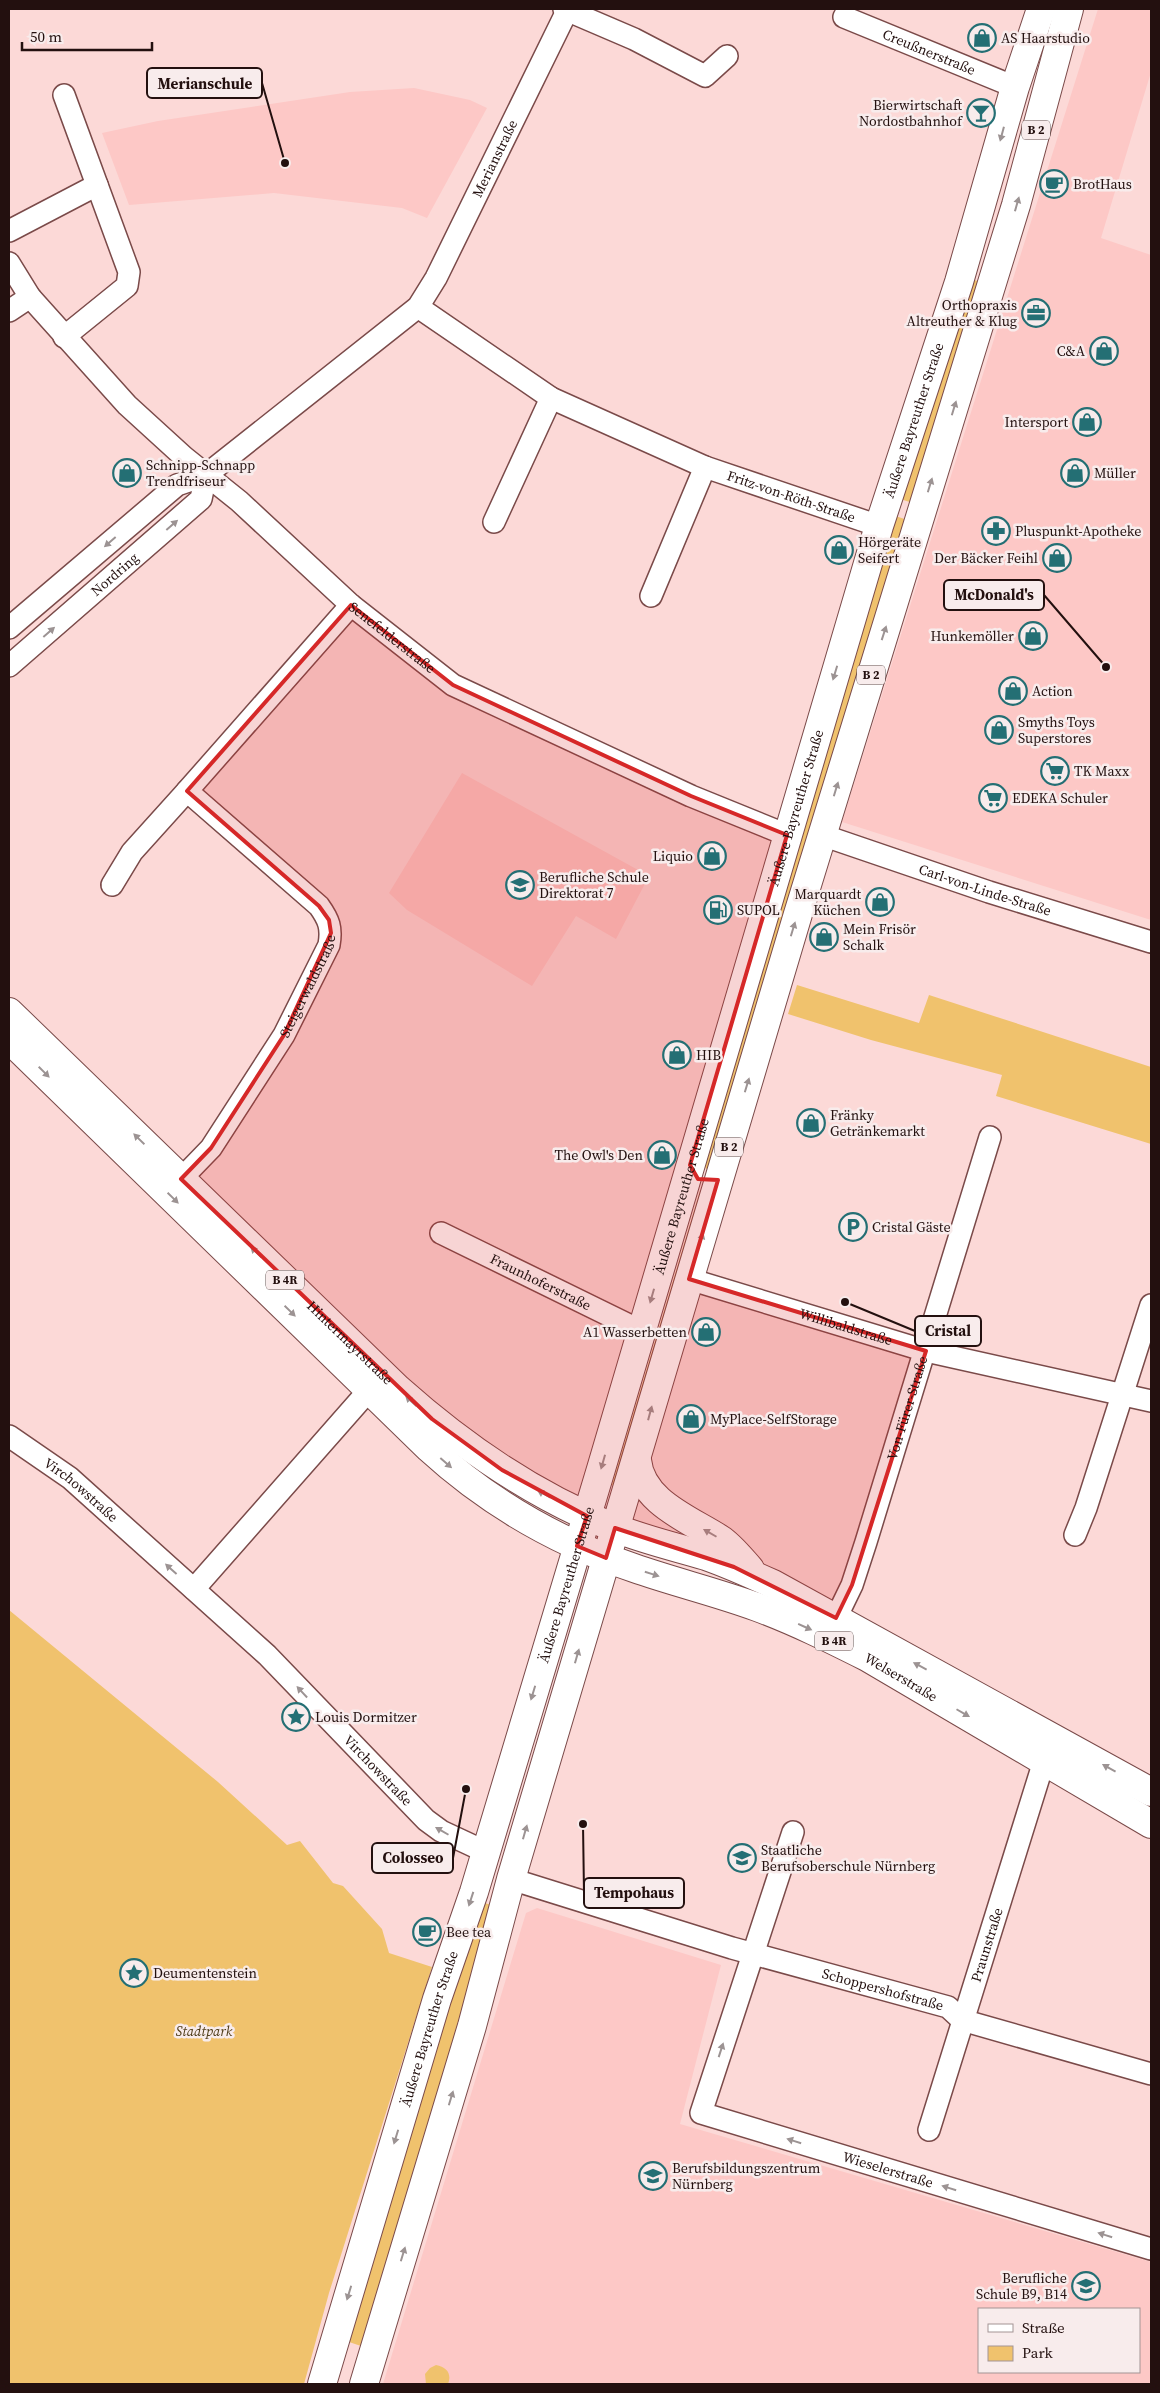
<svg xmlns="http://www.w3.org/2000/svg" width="1160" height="2393" viewBox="0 0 1160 2393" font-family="'Source Serif 4',serif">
  <rect width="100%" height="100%" fill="#fcd9d7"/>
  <path fill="#fdc8c6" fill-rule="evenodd" d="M 1098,9 L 1151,9 L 1151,72 L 1101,238 L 1151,255 L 1151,920 L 842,822 Z
    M 414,88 L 470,100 L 487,108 L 427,218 L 402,208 L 274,193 L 129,205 L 102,133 L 158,121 L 350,92 Z
    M 462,773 L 649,876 L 616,939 L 576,916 L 532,986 L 407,910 L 389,893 Z
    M 537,1908 L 721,1965 L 680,2124 L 1151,2262 L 1151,2384 L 383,2384 L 526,1913 ZM 979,2309 L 1139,2309 L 1139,2372 L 979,2372 Z"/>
  <path fill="#f0c26d" d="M 972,279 L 980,282 L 916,504 L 897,498 Z
    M 892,515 L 911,521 L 708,1171 L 705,1167 L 711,1144 L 714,1116 Z
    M 797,985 L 919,1023 L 929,995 L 1151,1067 L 1151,1144 L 996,1096 L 1002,1075 L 871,1040 L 788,1014 Z
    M 700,1191 L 702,1191 L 619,1488 L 612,1485 Z
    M 9,1610 L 218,1782 L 287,1845 L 300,1841 L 333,1883 L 343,1886 L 382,1929 L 389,1953 L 432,1967 L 329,2293 L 304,2384 L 9,2384 Z
    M 479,1901 L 494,1906 L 367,2348 L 343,2340 Z
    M 436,2365 C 447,2367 452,2374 448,2384 L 426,2384 L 425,2374 L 430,2368 Z"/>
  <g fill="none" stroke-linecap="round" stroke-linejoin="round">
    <defs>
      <g id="minor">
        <path d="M 564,9 L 634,39 L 705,76 L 727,56"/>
        <path id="s1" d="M 844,17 L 1015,87"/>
        <path d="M 64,95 L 129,272 L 127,286 L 64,337"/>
        <path d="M 9,231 L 97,185"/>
        <path id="s2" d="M 9,263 L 30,297 L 127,405 L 184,457 L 239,501 L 351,605 L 453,685 L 691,796 L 787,835"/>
        <path id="s3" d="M 418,307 L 551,398 L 705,467 L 879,526"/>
        <path d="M 9,311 L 30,297"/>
        <path d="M 494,522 L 551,398"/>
        <path d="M 651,596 L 705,467"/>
        <path id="s4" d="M 9,628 L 177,485 L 206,475 L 418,307 L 436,278 L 568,9"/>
        <path id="s5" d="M 9,666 L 201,499 L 206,475"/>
        <path id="s6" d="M 822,835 L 989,892 L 1151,942"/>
        <path d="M 112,885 L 132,852 L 187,791"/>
        <path id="s7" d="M 181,1179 L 211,1148 L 284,1035 L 329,945 C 332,928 329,920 319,906 L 187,791 L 351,605"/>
        <path id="s8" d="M 441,1233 L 641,1331"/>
        <path id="s9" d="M 689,1279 L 926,1351 L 1151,1401"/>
        <path id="s10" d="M 9,1436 L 70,1478 L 267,1655 L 426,1820 L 441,1831 L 486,1852"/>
        <path d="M 1075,1535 L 1086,1508 L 1151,1305"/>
        <path d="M 194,1589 L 370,1389"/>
        <path id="s11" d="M 836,1618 L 852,1585 L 866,1542 L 990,1137"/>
        <path id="s12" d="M 793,1832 L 701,2113 L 1151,2249"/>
        <path id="s13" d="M 511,1879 L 732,1948 L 948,2007 L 962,2020 L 1151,2074"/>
        <path id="s14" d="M 929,2130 L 1044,1761"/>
      </g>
      <g id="major">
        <path id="s15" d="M 9,1012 L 398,1389 C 463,1447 534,1496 615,1528 C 645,1540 676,1547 706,1556 C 729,1564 751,1574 773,1584 L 1151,1792"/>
        <path id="s16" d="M 9,1039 L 429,1448 C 489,1503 557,1542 634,1568 C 674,1582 716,1592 757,1607 C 795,1621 831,1639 867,1657 L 1151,1824"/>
        <path d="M 637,1460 C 641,1502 689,1519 720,1539 C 731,1546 741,1559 750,1569"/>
        <path id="s17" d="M 322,2384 L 437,1999 L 474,1892 L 601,1469 L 879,526 L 959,282 L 1015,87 L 1041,9"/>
        <path d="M 364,2384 L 472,2026 L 511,1879 L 798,914 L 1016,205 L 1069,9"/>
      </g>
    </defs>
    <use href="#minor" stroke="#7a4a49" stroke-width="24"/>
    <use href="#major" stroke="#7a4a49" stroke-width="30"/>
    <use href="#minor" stroke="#fff" stroke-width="21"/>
    <use href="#major" stroke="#fff" stroke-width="28"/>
  </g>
  <defs><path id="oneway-solid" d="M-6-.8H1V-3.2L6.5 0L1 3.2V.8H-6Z" transform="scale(1.25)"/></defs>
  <g fill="#9c9393">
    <use href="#oneway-solid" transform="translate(1002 134) rotate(105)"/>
    <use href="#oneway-solid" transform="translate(1017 204) rotate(-74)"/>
    <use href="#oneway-solid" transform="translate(954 408) rotate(-73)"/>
    <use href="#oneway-solid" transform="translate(930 485) rotate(-73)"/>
    <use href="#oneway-solid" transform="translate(172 525) rotate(-41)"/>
    <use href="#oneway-solid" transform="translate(110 542) rotate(139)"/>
    <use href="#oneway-solid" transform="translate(49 632) rotate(-41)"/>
    <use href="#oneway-solid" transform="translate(884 633) rotate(-72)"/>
    <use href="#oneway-solid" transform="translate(835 673) rotate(107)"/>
    <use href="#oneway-solid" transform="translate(836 789) rotate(-73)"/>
    <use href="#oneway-solid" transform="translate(793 929) rotate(-73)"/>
    <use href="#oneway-solid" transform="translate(44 1072) rotate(45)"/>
    <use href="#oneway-solid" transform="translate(747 1085) rotate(-73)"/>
    <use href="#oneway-solid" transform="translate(139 1139) rotate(-136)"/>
    <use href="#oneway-solid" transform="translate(173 1198) rotate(44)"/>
    <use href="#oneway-solid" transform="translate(701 1240) rotate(-73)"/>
    <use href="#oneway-solid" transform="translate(256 1252) rotate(-136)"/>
    <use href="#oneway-solid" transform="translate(652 1296) rotate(106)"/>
    <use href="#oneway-solid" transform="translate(290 1311) rotate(44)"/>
    <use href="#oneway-solid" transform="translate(411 1401) rotate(-137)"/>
    <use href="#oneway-solid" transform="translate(650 1413) rotate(-75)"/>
    <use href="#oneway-solid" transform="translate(603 1462) rotate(106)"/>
    <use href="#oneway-solid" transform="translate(446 1463) rotate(41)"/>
    <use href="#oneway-solid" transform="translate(544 1494) rotate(-151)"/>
    <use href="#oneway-solid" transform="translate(710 1533) rotate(-150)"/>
    <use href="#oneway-solid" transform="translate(171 1569) rotate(-138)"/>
    <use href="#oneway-solid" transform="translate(652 1574) rotate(17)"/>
    <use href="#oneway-solid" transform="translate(805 1627) rotate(24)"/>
    <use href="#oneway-solid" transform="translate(577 1656) rotate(-74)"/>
    <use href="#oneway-solid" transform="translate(920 1666) rotate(-152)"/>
    <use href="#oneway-solid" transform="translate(302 1692) rotate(-133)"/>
    <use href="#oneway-solid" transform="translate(533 1693) rotate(107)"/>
    <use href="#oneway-solid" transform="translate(963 1713) rotate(30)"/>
    <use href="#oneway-solid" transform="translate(1109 1768) rotate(-151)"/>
    <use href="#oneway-solid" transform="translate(442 1831) rotate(-150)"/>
    <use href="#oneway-solid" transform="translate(525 1832) rotate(-74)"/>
    <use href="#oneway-solid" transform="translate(471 1899) rotate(108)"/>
    <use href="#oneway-solid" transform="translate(721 2050) rotate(-72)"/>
    <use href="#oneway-solid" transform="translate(451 2098) rotate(-73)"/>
    <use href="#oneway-solid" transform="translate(396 2137) rotate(107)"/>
    <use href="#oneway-solid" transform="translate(794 2141) rotate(-163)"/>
    <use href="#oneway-solid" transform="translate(949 2188) rotate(-163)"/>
    <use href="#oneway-solid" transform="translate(1105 2235) rotate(-163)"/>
    <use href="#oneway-solid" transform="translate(403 2254) rotate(-73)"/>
    <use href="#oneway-solid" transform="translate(349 2293) rotate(107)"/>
  </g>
  <path fill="#d62828" fill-opacity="0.2" stroke="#d62828" stroke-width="4" stroke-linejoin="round" d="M 351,605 L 453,685 L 691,796 L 787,835 L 690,1165 L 698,1179 L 718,1180 L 689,1279 L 926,1351 L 852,1585 L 836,1618 L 734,1567 L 615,1528 L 606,1558 L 577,1546 L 587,1516 L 502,1470 L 432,1419 L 181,1179 L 211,1148 L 284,1035 L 331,933 L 329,920 L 319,906 L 187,791 Z"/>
  <defs>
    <symbol id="shop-ring" viewBox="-11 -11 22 22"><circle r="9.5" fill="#f8ecec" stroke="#246f74" stroke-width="1.5"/><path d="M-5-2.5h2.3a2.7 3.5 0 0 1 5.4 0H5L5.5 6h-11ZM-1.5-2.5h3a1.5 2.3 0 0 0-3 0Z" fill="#246f74"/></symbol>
    <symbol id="bar-ring" viewBox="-11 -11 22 22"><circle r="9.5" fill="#f8ecec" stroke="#246f74" stroke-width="1.5"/><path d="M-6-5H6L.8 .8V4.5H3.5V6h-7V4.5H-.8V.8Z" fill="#246f74"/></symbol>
    <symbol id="cafe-ring" viewBox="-11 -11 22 22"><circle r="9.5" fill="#f8ecec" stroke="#246f74" stroke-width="1.5"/><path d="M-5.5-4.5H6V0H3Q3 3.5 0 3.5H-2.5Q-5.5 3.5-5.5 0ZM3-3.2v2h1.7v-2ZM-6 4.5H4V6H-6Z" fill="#246f74"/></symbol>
    <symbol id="office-ring" viewBox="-11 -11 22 22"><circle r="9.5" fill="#f8ecec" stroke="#246f74" stroke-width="1.5"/><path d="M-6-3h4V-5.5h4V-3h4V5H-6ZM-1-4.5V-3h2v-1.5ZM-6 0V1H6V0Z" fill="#246f74"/></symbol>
    <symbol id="pharmacy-ring" viewBox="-11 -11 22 22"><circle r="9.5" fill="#f8ecec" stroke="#246f74" stroke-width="1.5"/><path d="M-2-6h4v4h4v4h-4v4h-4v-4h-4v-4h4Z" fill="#246f74"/></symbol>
    <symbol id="supermarket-ring" viewBox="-11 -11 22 22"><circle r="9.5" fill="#f8ecec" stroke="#246f74" stroke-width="1.5"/><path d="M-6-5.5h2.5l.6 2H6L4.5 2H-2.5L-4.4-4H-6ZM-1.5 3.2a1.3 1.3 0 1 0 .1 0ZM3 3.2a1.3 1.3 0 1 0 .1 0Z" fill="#246f74"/></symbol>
    <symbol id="school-ring" viewBox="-11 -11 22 22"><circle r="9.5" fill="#f8ecec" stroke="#246f74" stroke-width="1.5"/><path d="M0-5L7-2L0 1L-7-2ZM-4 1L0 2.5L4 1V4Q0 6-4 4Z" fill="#246f74"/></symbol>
    <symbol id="fuel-ring" viewBox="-11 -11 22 22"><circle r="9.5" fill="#f8ecec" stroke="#246f74" stroke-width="1.5"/><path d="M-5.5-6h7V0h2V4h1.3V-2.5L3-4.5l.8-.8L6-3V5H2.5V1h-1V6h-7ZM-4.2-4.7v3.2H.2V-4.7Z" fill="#246f74"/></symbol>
    <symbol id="parking-ring" viewBox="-11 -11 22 22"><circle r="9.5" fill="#f8ecec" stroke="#246f74" stroke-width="1.5"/><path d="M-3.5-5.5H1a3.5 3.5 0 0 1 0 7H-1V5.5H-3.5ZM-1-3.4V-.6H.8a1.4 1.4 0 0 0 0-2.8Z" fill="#246f74"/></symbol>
    <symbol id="sight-ring" viewBox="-11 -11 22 22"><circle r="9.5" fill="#f8ecec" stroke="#246f74" stroke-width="1.5"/><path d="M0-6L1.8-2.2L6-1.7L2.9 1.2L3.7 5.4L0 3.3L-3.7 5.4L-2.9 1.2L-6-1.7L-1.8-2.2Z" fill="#246f74"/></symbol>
  </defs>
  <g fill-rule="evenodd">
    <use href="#shop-ring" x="966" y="22" width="32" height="32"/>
    <use href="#bar-ring" x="965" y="97" width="32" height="32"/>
    <use href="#cafe-ring" x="1038" y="168" width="32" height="32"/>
    <use href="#office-ring" x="1020" y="297" width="32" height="32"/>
    <use href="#shop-ring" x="1088" y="335" width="32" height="32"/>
    <use href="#shop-ring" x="1071" y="406" width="32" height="32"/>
    <use href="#shop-ring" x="111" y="457" width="32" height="32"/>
    <use href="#shop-ring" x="1059" y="457" width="32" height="32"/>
    <use href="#pharmacy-ring" x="980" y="515" width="32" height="32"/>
    <use href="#shop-ring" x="823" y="534" width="32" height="32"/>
    <use href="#shop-ring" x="1041" y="542" width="32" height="32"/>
    <use href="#shop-ring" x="1017" y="620" width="32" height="32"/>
    <use href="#shop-ring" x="997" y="675" width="32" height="32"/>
    <use href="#shop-ring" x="983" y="714" width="32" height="32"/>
    <use href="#supermarket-ring" x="1039" y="755" width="32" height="32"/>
    <use href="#supermarket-ring" x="977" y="782" width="32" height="32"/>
    <use href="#shop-ring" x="696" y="840" width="32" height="32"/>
    <use href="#school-ring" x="504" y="869" width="32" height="32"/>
    <use href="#shop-ring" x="864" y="886" width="32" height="32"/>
    <use href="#fuel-ring" x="702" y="894" width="32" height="32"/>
    <use href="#shop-ring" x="808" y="921" width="32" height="32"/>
    <use href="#shop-ring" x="661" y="1039" width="32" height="32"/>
    <use href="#shop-ring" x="795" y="1107" width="32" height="32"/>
    <use href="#shop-ring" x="646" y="1139" width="32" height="32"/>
    <use href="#parking-ring" x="837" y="1211" width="32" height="32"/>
    <use href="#shop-ring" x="690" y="1316" width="32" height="32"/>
    <use href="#shop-ring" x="675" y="1403" width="32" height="32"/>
    <use href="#sight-ring" x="280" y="1701" width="32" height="32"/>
    <use href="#school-ring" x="726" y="1842" width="32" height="32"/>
    <use href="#cafe-ring" x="411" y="1916" width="32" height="32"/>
    <use href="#sight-ring" x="118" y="1957" width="32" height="32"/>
    <use href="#school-ring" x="637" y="2160" width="32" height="32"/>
    <use href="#school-ring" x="1070" y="2270" width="32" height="32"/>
  </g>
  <g text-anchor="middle" stroke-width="5" stroke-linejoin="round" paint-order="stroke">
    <g fill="#f8ecec" stroke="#635251" stroke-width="1">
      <rect x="1022" y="120.5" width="28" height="19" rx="4"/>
      <rect x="857" y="665.5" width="28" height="19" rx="4"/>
      <rect x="715" y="1137.5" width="28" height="19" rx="4"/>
      <rect x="266" y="1270.5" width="38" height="19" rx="4"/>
      <rect x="815" y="1631.5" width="38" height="19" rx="4"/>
    </g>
    <g font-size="12" font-weight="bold" fill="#23100f">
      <text x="1036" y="134">B 2</text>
      <text x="871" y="679">B 2</text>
      <text x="729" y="1151">B 2</text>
      <text x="285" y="1284">B 4R</text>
      <text x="834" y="1645">B 4R</text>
    </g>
    <g font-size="14" fill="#23100f" stroke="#f8ecec" text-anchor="start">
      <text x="1001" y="43">AS Haarstudio</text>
      <text x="962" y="110" text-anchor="end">Bierwirtschaft<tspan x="962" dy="16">Nordostbahnhof</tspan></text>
      <text x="1073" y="189">BrotHaus</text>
      <text x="1017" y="310" text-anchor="end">Orthopraxis<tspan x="1017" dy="16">Altreuther &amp; Klug</tspan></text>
      <text x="1085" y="356" text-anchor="end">C&amp;A</text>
      <text x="1068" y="427" text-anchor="end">Intersport</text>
      <text x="146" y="470">Schnipp-Schnapp<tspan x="146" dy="16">Trendfriseur</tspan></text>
      <text x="1094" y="478">Müller</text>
      <text x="1015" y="536">Pluspunkt-Apotheke</text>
      <text x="858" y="547">Hörgeräte<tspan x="858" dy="16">Seifert</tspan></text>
      <text x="1038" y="563" text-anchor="end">Der Bäcker Feihl</text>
      <text x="1014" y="641" text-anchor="end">Hunkemöller</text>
      <text x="1032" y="696">Action</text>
      <text x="1018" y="727">Smyths Toys<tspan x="1018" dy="16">Superstores</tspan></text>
      <text x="1074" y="776">TK Maxx</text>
      <text x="1012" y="803">EDEKA Schuler</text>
      <text x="693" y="861" text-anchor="end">Liquio</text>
      <text x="539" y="882">Berufliche Schule<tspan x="539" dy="16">Direktorat 7</tspan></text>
      <text x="861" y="899" text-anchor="end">Marquardt<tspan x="861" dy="16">Küchen</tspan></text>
      <text x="737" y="915">SUPOL</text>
      <text x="843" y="934">Mein Frisör<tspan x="843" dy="16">Schalk</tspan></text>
      <text x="696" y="1060">HIB</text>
      <text x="830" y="1120">Fränky<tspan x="830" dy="16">Getränkemarkt</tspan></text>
      <text x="643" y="1160" text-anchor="end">The Owl's Den</text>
      <text x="872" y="1232">Cristal Gäste</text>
      <text x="687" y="1337" text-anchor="end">A1 Wasserbetten</text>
      <text x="710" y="1424">MyPlace-SelfStorage</text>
      <text x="315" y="1722">Louis Dormitzer</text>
      <text x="761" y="1855">Staatliche<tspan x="761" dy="16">Berufsoberschule Nürnberg</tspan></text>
      <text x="446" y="1937">Bee tea</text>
      <text x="153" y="1978">Deumentenstein</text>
      <text x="672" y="2173">Berufsbildungszentrum<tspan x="672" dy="16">Nürnberg</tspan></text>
      <text x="1067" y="2283" text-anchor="end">Berufliche<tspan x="1067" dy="16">Schule B9, B14</tspan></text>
    </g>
    <g font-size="14" fill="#23100f" stroke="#f8ecec">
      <text dy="5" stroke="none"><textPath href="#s1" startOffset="92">Creußnerstraße</textPath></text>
      <text dy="5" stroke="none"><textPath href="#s4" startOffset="689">Merianstraße</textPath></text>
      <text dy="5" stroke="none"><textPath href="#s17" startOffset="2051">Äußere Bayreuther Straße</textPath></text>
      <text dy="5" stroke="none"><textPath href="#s3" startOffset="421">Fritz-von-Röth-Straße</textPath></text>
      <text dy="5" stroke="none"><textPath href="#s5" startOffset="140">Nordring</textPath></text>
      <text dy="5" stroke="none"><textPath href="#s2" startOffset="538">Senefelderstraße</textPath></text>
      <text dy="5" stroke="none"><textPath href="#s17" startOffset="1646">Äußere Bayreuther Straße</textPath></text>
      <text dy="5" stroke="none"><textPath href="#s6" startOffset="172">Carl-von-Linde-Straße</textPath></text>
      <text dy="5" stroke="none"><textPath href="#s7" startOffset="232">Steigerwaldstraße</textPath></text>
      <text dy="5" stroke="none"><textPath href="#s17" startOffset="1241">Äußere Bayreuther Straße</textPath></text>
      <text dy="5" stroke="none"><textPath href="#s8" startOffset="111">Fraunhoferstraße</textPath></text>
      <text dy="5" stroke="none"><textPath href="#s9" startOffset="164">Willibaldstraße</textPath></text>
      <text dy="5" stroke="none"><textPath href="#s15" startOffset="475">Hintermayrstraße</textPath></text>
      <text dy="5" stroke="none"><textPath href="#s11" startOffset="222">Von-Fürer-Straße</textPath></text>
      <text dy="5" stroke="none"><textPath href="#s10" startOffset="90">Virchowstraße</textPath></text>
      <text dy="5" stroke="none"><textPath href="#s17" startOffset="836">Äußere Bayreuther Straße</textPath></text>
      <text dy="5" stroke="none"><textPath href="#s16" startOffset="1115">Welserstraße</textPath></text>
      <text dy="5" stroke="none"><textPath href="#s10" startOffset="499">Virchowstraße</textPath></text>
      <text dy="5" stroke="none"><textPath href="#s14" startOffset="194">Praunstraße</textPath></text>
      <text dy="5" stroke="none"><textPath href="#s13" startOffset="388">Schoppershofstraße</textPath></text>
      <text dy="5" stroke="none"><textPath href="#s17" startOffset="371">Äußere Bayreuther Straße</textPath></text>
      <text dy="5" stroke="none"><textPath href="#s12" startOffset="491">Wieselerstraße</textPath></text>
    </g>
    <g font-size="14" font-style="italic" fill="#4d3a16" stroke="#f8ecec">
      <text x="204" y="2036">Stadtpark</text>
    </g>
  </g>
  <path fill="none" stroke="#23100f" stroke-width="2" d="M285 163L262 83M1106 667L1044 595M845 1302L915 1331M466 1789L453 1858M583 1824L584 1893"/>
  <g fill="#23100f" stroke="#f8ecec" stroke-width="2">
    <circle cx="285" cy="163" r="5"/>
    <circle cx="1106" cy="667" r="5"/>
    <circle cx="845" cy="1302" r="5"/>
    <circle cx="466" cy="1789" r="5"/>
    <circle cx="583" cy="1824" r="5"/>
  </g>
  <g fill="#f8ecec" stroke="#23100f" stroke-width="2">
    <rect x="147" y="68" width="115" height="30" rx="5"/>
    <rect x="944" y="580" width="100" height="30" rx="5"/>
    <rect x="915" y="1316" width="66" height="30" rx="5"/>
    <rect x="372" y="1843" width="81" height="30" rx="5"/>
    <rect x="584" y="1878" width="100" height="30" rx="5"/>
  </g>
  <g font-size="15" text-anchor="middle" font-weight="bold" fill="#23100f">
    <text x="205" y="89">Merianschule</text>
    <text x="994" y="600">McDonald's</text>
    <text x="948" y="1336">Cristal</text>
    <text x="413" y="1863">Colosseo</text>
    <text x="634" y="1898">Tempohaus</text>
  </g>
  <rect width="1160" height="2393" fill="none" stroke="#23100f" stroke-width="20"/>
  <rect x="978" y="2308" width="162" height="65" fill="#f8ecec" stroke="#a39494"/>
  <rect x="988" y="2324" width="25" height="8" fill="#ffffff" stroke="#a39494"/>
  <text x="1022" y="2333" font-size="15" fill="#23100f">Straße</text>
  <rect x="988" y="2346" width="25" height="15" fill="#f0c26d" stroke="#a39494"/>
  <text x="1022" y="2358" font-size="15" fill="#23100f">Park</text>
  <path d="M22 42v8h130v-8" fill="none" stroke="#23100f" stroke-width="2.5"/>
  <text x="30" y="42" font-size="15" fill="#23100f" stroke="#f8ecec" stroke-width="4" paint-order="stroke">50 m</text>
</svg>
